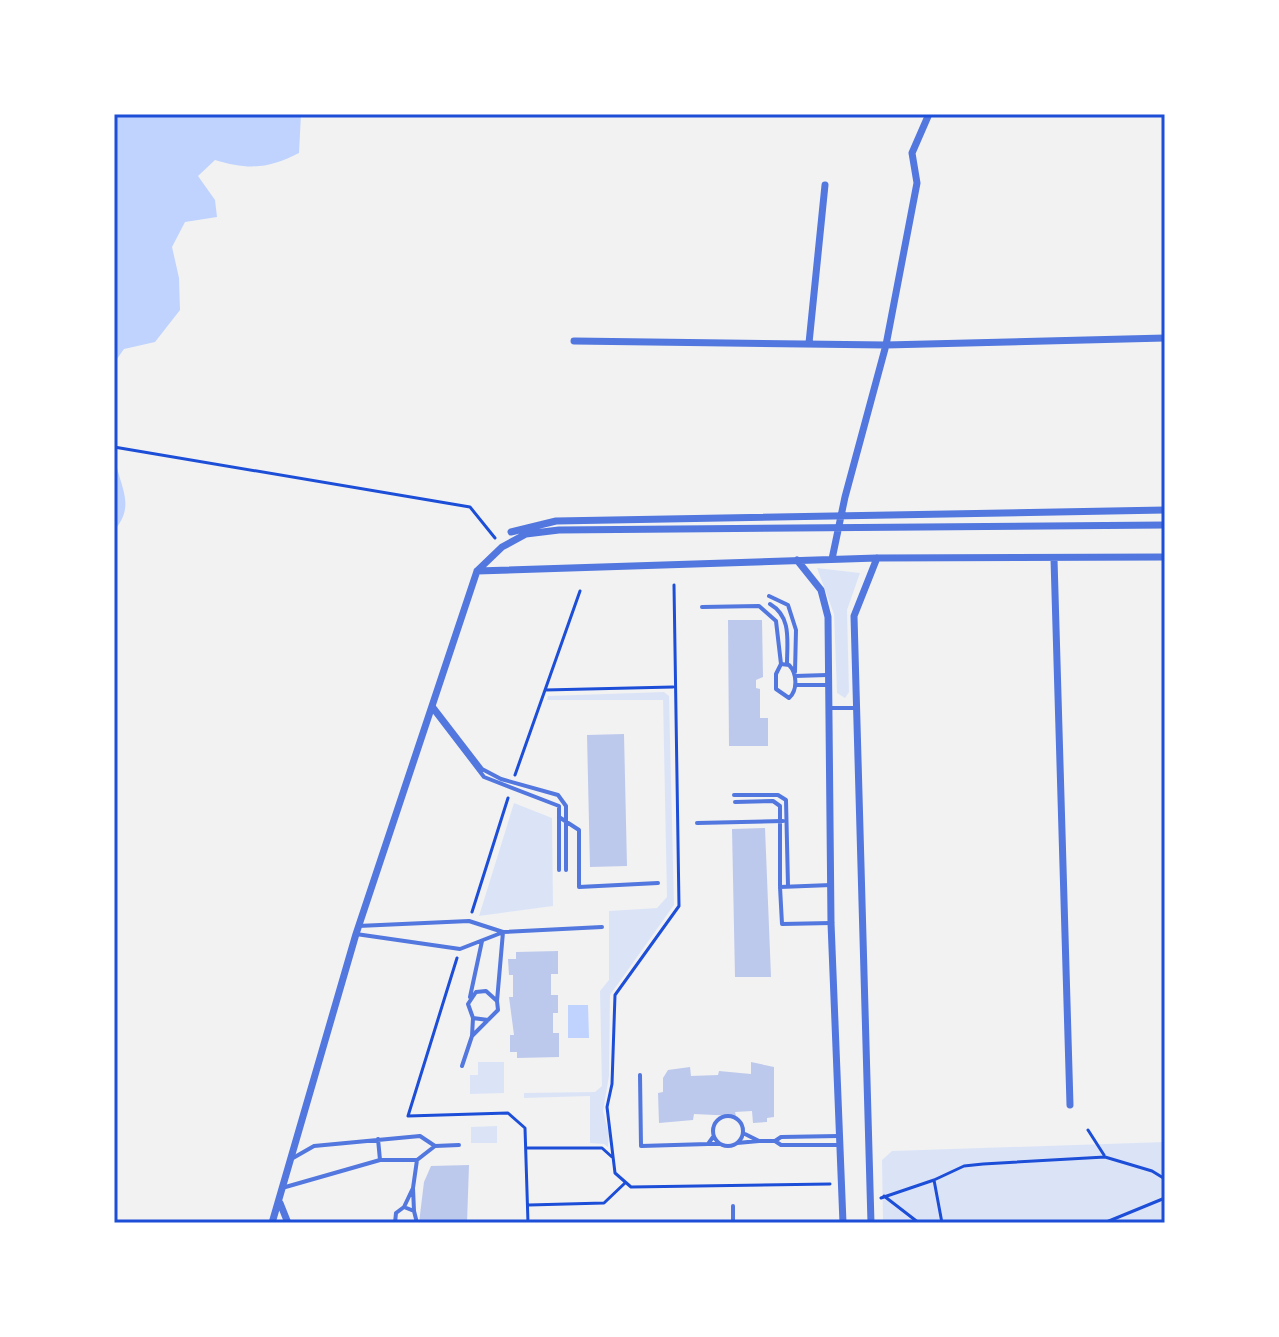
<svg xmlns="http://www.w3.org/2000/svg" width="1279" height="1337" viewBox="0 0 1279 1337" font-family="'Source Sans 3',sans-serif">
  <rect width="100%" height="100%" fill="#f2f2f2"/>
  <path fill="#dbe4f7" d="M 817,568 L 860,573 L 847,610 L 849,692 L 845,698 L 837,693 L 834,614 Z
    M 664,692 L 669,696 L 674,905 L 610,995 L 609,1076 L 603,1111 L 609,1134 L 608,1147 L 604,1144 L 590,1143 L 590,1096 L 524,1098 L 524,1093 L 595,1092 L 602,1086 L 600,991 L 609,980 L 609,911 L 657,908 L 667,897 L 663,700 L 547,700 L 548,696 Z
    M 514,803 L 552,818 L 553,906 L 479,916 Z
    M 478,1062 L 504,1062 L 504,1093 L 470,1094 L 470,1075 L 478,1075 Z
    M 497,1126 L 497,1143 L 471,1143 L 471,1127 Z
    M 1165,1142 L 1165,1223 L 883,1223 L 882,1160 L 892,1151 Z"/>
  <path fill="#bfd3fe" d="M 114,114 L 301,114 L 299,153 C 268,169 248,170 215,160 L 198,176 L 215,200 L 217,217 L 185,222 L 172,247 L 179,278 L 180,310 L 155,342 L 124,349 L 114,363 Z
    M 114,441 C 116,450 115,460 117,468 C 124,494 133,508 114,531 Z
    M 568,1005 L 588,1005 L 589,1038 L 568,1038 Z"/>
  <path fill="#bdc9ec" d="M 728,620 L 762,620 L 763,677 L 756,680 L 756,688 L 760,689 L 760,718 L 768,718 L 768,746 L 729,746 Z
    M 624,734 L 627,866 L 590,867 L 587,735 Z
    M 765,828 L 771,977 L 735,977 L 732,829 Z
    M 558,951 L 558,974 L 551,974 L 551,995 L 558,995 L 558,1013 L 553,1013 L 553,1033 L 559,1033 L 559,1057 L 517,1058 L 517,1052 L 510,1052 L 510,1035 L 514,1035 L 509,997 L 513,997 L 513,975 L 509,975 L 508,959 L 516,959 L 516,952 Z
    M 751,1062 L 774,1067 L 774,1117 L 767,1118 L 767,1122 L 753,1123 L 752,1111 L 735,1112 L 736,1116 L 694,1114 L 693,1120 L 659,1123 L 658,1093 L 663,1092 L 663,1078 L 668,1070 L 690,1067 L 691,1076 L 718,1075 L 719,1071 L 751,1074 Z
    M 469,1165 L 467,1223 L 419,1223 L 424,1182 L 431,1166 Z"/>
  <g fill="none" stroke-linecap="round" stroke-linejoin="round">
    <path stroke="#1d4ed8" stroke-width="3" d="M 114,447 L 470,507 L 495,538
      M 674,585 L 679,906 L 615,995 L 612,1084 L 607,1107 L 615,1173 L 631,1187 L 830,1184
      M 545,690 L 673,687
      M 515,775 L 580,591
      M 472,912 L 508,798
      M 457,958 L 408,1116 L 508,1113 L 525,1128 L 528,1223
      M 1088,1130 L 1104,1155
      M 527,1148 L 602,1148 L 612,1157
      M 934,1180 L 964,1166 L 983,1164 L 1105,1157 L 1152,1171 L 1165,1179
      M 884,1196 L 919,1223
      M 881,1198 L 934,1180 L 942,1223
      M 529,1205 L 604,1203 L 625,1183
      M 1104,1223 L 1165,1198"/>
    <path stroke="#5277de" stroke-width="4" d="M 769,596 L 788,605 L 796,630 L 795,672
      M 770,604 C 792,617 787,641 787,664
      M 702,607 L 759,606 L 776,621 L 781,664
      M 781,664 L 789,665 C 797,673 798,690 789,698 L 776,689 L 776,674 Z
      M 795,676 L 827,675
      M 795,685 L 828,685
      M 432,704 L 482,769 L 501,779 L 558,795 L 566,806 L 566,870
      M 828,708 L 855,708
      M 432,709 L 484,777 L 559,806 L 559,870
      M 734,795 L 778,795 L 786,800 L 788,886
      M 735,802 L 773,801 L 780,806 L 780,886
      M 559,817 L 579,830 L 579,887 L 658,883
      M 697,823 L 783,821
      M 831,885 L 780,887 L 782,924 L 831,923
      M 358,926 L 469,921 L 503,932 L 602,927
      M 356,934 L 460,949 L 501,933
      M 470,997 L 482,941
      M 497,1001 L 503,932
      M 473,1018 L 472,1036 L 498,1010 L 497,1001 L 486,991 L 476,992 L 468,1004 L 473,1018 L 488,1020
      M 462,1066 L 472,1036
      M 640,1075 L 641,1146 L 708,1144
      M713 1131a15 15 0 1 1 30 0a15 15 0 1 1-30 0Z
      M 713,1137 L 708,1144 L 719,1144
      M 378,1139 L 380,1160
      M 759,1141 L 775,1141
      M 737,1143 L 759,1141 L 745,1134
      M 839,1145 L 781,1145 L 775,1141 L 781,1137 L 839,1136
      M 435,1146 L 459,1145
      M 282,1188 L 380,1160 L 417,1160 L 435,1146 L 420,1136 L 314,1146 L 293,1158
      M 413,1188 L 417,1160
      M 733,1206 L 733,1223
      M 404,1207 L 413,1188 L 414,1211
      M 395,1223 L 396,1213 L 404,1207 L 414,1211 L 417,1223"/>
    <path stroke="#5277de" stroke-width="7" d="M 574,341 L 886,345 L 1165,338
      M 809,343 L 825,185
      M 511,532 L 556,521 L 1165,510
      M 832,559 L 845,497 L 886,345 L 917,183 L 912,153 L 929,114
      M 1054,559 L 1070,1105
      M 797,560 L 821,590 L 828,617 L 831,923 L 843,1223
      M 477,571 L 877,558 L 1165,557
      M 280,1203 L 288,1223
      M 272,1223 L 356,934 L 477,571 L 502,547 L 526,534 L 559,530 L 1165,525
      M 871,1223 L 854,616 L 877,558"/>
  </g>
  <rect width="1279" height="1337" fill="none" stroke="#ffffff" stroke-width="232"/>
  <rect x="116" y="116" width="1047" height="1105" fill="none" stroke="#1d4ed8" stroke-width="3"/>
</svg>
